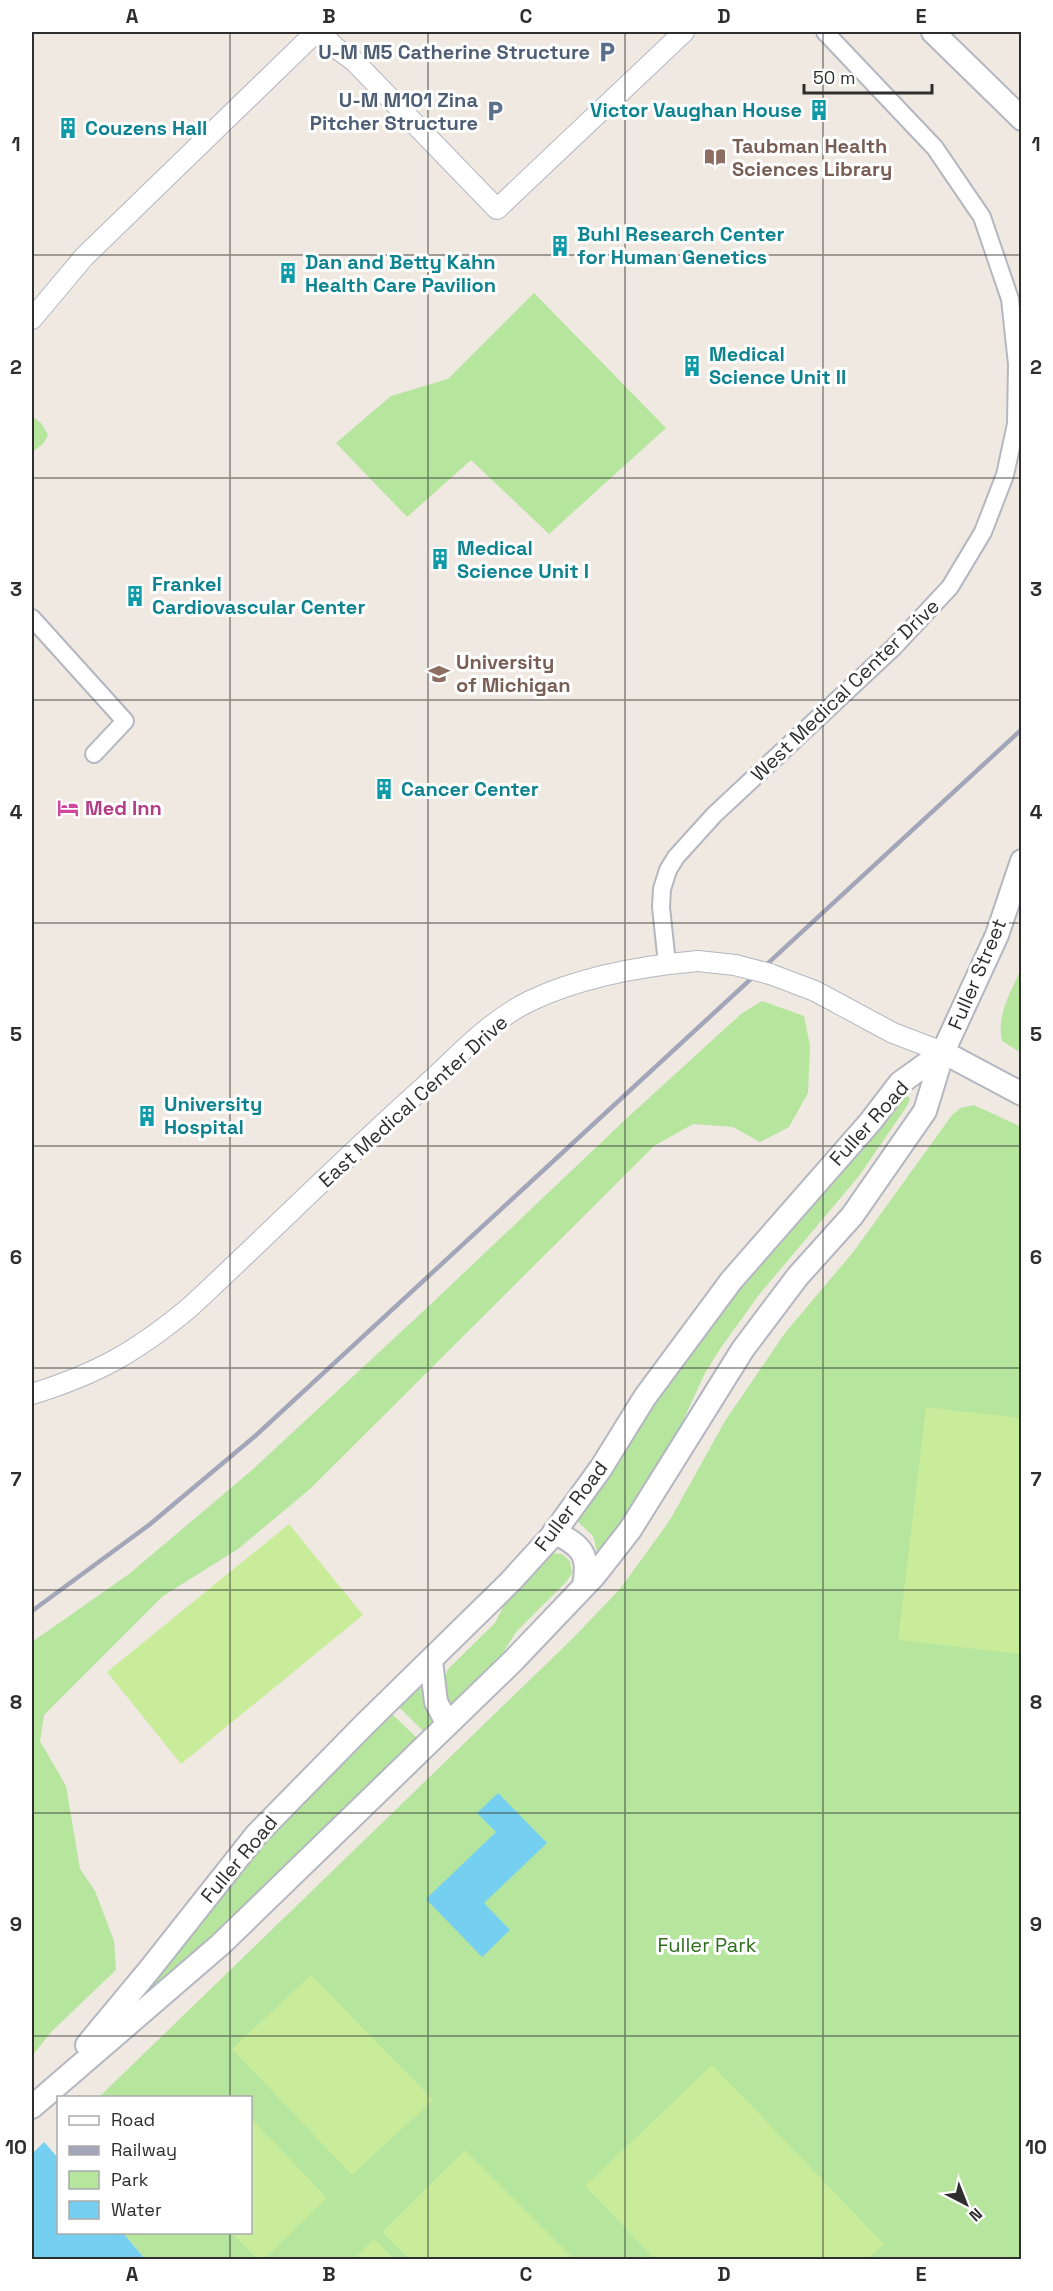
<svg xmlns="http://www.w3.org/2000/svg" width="1053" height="2291" viewBox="0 0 1053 2291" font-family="'Space Grotesk',sans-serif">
  <rect width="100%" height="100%" fill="#efe9e1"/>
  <path fill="#b6e59e" d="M 534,293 L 666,428 L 549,534 L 471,460 L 407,517 L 336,443 L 391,396 L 448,379 Z
    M 32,416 L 42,424 L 48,435 L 43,444 L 32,452 Z
    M 1021,969 L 1021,1053 L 1002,1041 C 996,1015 1011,992 1021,969 Z
    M 762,1001 L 804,1016 L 810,1046 L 808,1093 L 789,1127 L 760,1142 L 733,1127 L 693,1124 L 654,1146 L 310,1489 L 238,1549 L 163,1596 L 44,1715 L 40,1741 L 66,1786 L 80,1869 L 95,1891 L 114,1941 L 116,1970 L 52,2031 L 32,2056 L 32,1642 L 129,1574 L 251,1471 L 430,1305 L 627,1118 L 741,1014 Z
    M 906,1095 L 910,1098 L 907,1106 L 859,1176 L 758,1296 L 720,1349 L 705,1373 L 676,1436 L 636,1505 L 599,1553 L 597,1552 L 593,1536 L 576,1520 L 700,1335 L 790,1224 Z
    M 974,1105 L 1021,1127 L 1021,2259 L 145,2259 L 123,2233 L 250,2232 L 250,2098 L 98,2098 L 571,1640 L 620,1589 L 670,1520 L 725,1421 L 785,1333 L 854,1251 L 952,1115 L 961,1108 Z
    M 552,1553 L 562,1554 L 570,1561 L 572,1573 L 567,1581 L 516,1632 L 499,1659 L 453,1705 L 446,1700 L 444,1680 L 448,1669 L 495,1623 L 506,1601 L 548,1555 Z
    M 418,1687 L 422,1689 L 434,1723 L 424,1732 L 398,1706 Z
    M 391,1713 L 418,1739 L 171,1980 L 110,2026 L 265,1839 Z"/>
  <path fill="#c9ec9a" d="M 926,1407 L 1021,1418 L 1021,1654 L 898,1640 Z
    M 289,1524 L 363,1615 L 181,1764 L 107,1672 Z
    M 311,1975 L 433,2100 L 352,2175 L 232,2049 Z
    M 712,2065 L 884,2244 L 867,2259 L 655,2259 L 585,2186 Z
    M 251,2118 L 327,2198 L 264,2259 L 257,2259 L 232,2233 L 250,2232 Z
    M 465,2150 L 574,2259 L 409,2259 L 382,2232 Z
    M 374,2239 L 394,2259 L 354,2259 Z"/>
  <path fill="#75cff0" d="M 498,1793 L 547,1843 L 484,1903 L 510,1930 L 482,1957 L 426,1899 L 496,1832 L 477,1813 Z
    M 32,2128 L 58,2158 L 58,2232 L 123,2233 L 145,2259 L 32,2259 Z"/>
  <path fill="#efe9e1" d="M 32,2125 L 46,2140 L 32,2154 Z"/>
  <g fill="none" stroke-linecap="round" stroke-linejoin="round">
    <defs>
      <path id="minor" d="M 32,618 L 125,721 L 94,754
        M 667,964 L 661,907 L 662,889 L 668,870 L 676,857 L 714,815 L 893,648 L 950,587 L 983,532 L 1005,475 L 1016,424 L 1017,364 L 1010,299 L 982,217 L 935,148 L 825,32"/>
      <path id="tertiary" d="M 320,32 L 336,48 L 354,61 L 497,209 L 684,32
        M 32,319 L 84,257 L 316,32
        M 770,974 L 815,991 L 893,1033 L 943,1052
        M 32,1394 C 97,1374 136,1352 189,1308 C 268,1235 344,1158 425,1086 C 458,1056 489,1021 530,1001 C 582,976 641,966 698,961"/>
      <path id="secondary" d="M 933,32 L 1022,119
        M 943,1052 L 1022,1094
        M 554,1532 C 582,1546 590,1554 584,1586
        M 431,1661 L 436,1702 L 447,1723
        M 87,2045 L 150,1969 L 256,1835 L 365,1724 L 510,1582 L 551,1537 L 601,1468 L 645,1397 L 731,1281 L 871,1121 L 900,1083 L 943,1052
        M 32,2107 L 221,1944 L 513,1661 L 594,1576 L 630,1530 L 743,1349 L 798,1276 L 852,1216 L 925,1111 L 943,1052 L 997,935 L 1022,861"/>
    </defs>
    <use href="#minor" stroke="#b4b7c1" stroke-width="20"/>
    <use href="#tertiary" stroke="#b4b7c1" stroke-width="22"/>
    <use href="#secondary" stroke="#b4b7c1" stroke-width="26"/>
    <use href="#minor" stroke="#fff" stroke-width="16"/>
    <use href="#tertiary" stroke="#fff" stroke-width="20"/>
    <use href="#secondary" stroke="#fff" stroke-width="22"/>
    <path stroke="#a3a6b8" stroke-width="4.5" d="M 32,1611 L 149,1525 L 254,1437 L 1022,729"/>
    <defs>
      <path id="tertiary-bridge" d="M 698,961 L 735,965 L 770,974"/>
    </defs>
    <use href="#tertiary-bridge" stroke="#b4b7c1" stroke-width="22" stroke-linecap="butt"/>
    <use href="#tertiary-bridge" stroke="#fff" stroke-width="20"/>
  </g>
  <path fill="none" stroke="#2e2e2e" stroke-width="1.5" stroke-opacity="0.55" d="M 230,32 L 230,2098M 428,32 L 428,2260M 625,32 L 625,2260M 823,32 L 823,2260M 32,255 L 1022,255M 32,478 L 1022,478M 32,700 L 1022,700M 32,923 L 1022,923M 32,1146 L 1022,1146M 32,1368 L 1022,1368M 32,1590 L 1022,1590M 32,1813 L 1022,1813M 32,2036 L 1022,2036M 230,2232 L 230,2260"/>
  <defs>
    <symbol id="parking-bare" viewBox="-9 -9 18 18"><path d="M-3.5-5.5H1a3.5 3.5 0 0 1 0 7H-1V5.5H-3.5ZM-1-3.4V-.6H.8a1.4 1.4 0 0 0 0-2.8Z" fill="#5c6f8a" stroke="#fff" stroke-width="2.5" paint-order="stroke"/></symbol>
    <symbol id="building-bare" viewBox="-9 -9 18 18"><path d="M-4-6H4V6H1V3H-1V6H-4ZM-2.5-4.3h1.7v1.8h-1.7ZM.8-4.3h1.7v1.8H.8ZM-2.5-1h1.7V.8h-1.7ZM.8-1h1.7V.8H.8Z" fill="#0f9aa8" stroke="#fff" stroke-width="2.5" paint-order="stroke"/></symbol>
    <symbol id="library-bare" viewBox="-9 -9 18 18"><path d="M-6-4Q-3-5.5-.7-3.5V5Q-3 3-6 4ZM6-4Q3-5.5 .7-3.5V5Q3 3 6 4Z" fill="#8d6e63" stroke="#fff" stroke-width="2.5" paint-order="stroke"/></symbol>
    <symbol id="university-bare" viewBox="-9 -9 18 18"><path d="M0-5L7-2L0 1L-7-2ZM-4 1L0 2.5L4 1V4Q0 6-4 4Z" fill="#8d6e63" stroke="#fff" stroke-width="2.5" paint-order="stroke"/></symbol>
    <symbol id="hotel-bare" viewBox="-9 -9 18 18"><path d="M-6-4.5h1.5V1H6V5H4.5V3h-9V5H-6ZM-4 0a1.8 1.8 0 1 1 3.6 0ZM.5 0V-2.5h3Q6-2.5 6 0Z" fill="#d1479c" stroke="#fff" stroke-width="2.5" paint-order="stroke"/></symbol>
  </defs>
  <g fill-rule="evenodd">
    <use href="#parking-bare" x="592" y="37" width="30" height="30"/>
    <use href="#building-bare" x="804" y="95" width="30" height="30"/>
    <use href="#parking-bare" x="480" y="96" width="30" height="30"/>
    <use href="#building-bare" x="53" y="113" width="30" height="30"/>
    <use href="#library-bare" x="700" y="142" width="30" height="30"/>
    <use href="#building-bare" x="545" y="231" width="30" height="30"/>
    <use href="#building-bare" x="273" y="258" width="30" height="30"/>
    <use href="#building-bare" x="677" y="351" width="30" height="30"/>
    <use href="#building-bare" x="425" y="544" width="30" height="30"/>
    <use href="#building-bare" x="120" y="581" width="30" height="30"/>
    <use href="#university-bare" x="424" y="659" width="30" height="30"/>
    <use href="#building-bare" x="369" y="774" width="30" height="30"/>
    <use href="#hotel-bare" x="53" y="793" width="30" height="30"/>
    <use href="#building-bare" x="132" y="1101" width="30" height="30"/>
  </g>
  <g text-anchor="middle" stroke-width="6" stroke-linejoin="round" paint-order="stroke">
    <g font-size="20" font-weight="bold" fill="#4e5e75" stroke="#fff" text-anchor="end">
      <text x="590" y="59">U-M M5 Catherine Structure</text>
      <text x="478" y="107">U-M M101 Zina<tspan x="478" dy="23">Pitcher Structure</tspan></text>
    </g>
    <g font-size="20" font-weight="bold" fill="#0d838f" stroke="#fff" text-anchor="start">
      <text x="802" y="117" text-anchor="end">Victor Vaughan House</text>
      <text x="85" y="135">Couzens Hall</text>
      <text x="577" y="241">Buhl Research Center<tspan x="577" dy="23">for Human Genetics</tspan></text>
      <text x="305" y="269">Dan and Betty Kahn<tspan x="305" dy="23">Health Care Pavilion</tspan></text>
      <text x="709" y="361">Medical<tspan x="709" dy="23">Science Unit II</tspan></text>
      <text x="457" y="555">Medical<tspan x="457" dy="23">Science Unit I</tspan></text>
      <text x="152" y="591">Frankel<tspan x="152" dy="23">Cardiovascular Center</tspan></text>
      <text x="401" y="796">Cancer Center</text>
      <text x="164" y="1111">University<tspan x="164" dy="23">Hospital</tspan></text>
    </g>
    <g font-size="20" font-weight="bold" fill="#785e54" stroke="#fff" text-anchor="start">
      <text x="732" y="153">Taubman Health<tspan x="732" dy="23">Sciences Library</tspan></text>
      <text x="456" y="669">University<tspan x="456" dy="23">of Michigan</tspan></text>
    </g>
    <g font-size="20" fill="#2e2e2e" stroke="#fff">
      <text transform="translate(845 690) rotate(-44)" y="7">West Medical Center Drive</text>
      <text transform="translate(977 974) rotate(-67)" y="7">Fuller Street</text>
      <text transform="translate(413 1101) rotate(-42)" y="7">East Medical Center Drive</text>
      <text transform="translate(869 1123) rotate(-48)" y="7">Fuller Road</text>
      <text transform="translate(571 1506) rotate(-53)" y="7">Fuller Road</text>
      <text transform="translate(239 1859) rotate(-50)" y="7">Fuller Road</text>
    </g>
    <g font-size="20" font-weight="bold" fill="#b23c85" stroke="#fff" text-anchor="start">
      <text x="85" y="815">Med Inn</text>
    </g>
    <g font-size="20" fill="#2c6e1b" stroke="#fff">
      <text x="707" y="1952">Fuller Park</text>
    </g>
  </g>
  <rect width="1053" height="2291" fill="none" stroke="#ffffff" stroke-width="66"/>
  <rect x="57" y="2096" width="195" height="138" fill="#ffffff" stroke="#ababab" stroke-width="1.5"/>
  <rect x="69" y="2116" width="30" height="9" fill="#ffffff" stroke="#ababab" stroke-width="1.5"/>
  <text x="111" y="2126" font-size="18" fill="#2e2e2e">Road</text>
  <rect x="69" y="2146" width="30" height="9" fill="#a3a6b8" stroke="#ababab" stroke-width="1.5"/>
  <text x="111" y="2156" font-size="18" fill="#2e2e2e">Railway</text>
  <rect x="69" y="2171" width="30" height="18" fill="#b6e59e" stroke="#ababab" stroke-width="1.5"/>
  <text x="111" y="2186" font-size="18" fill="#2e2e2e">Park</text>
  <rect x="69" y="2201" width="30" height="18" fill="#75cff0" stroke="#ababab" stroke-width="1.5"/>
  <text x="111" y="2216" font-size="18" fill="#2e2e2e">Water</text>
  <g transform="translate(966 2204) rotate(138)" stroke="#ffffff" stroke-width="4.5" paint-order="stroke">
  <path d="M0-4.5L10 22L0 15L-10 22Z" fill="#2e2e2e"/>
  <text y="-9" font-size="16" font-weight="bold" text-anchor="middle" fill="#2e2e2e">N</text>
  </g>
  <path d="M804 84v9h128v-9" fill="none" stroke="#2e2e2e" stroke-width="3"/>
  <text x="813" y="84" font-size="18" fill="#2e2e2e" stroke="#ffffff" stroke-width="4.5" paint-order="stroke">50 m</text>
  <rect x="33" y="33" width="987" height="2225" fill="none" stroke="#2e2e2e" stroke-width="2"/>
  <g font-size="20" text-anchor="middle" font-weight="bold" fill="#2e2e2e">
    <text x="132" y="23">A</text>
    <text x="329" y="23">B</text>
    <text x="526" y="23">C</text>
    <text x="724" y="23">D</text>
    <text x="921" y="23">E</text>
    <text x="16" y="151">1</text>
    <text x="1036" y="151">1</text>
    <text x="16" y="374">2</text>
    <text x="1036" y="374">2</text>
    <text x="16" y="596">3</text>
    <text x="1036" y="596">3</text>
    <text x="16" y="819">4</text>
    <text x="1036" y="819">4</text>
    <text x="16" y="1041">5</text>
    <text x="1036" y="1041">5</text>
    <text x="16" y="1264">6</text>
    <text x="1036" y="1264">6</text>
    <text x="16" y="1486">7</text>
    <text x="1036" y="1486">7</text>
    <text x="16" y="1709">8</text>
    <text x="1036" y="1709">8</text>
    <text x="16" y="1931">9</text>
    <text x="1036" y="1931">9</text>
    <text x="16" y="2154">10</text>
    <text x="1036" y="2154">10</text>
    <text x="132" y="2281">A</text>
    <text x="329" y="2281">B</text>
    <text x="526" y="2281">C</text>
    <text x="724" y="2281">D</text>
    <text x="921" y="2281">E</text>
  </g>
</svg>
